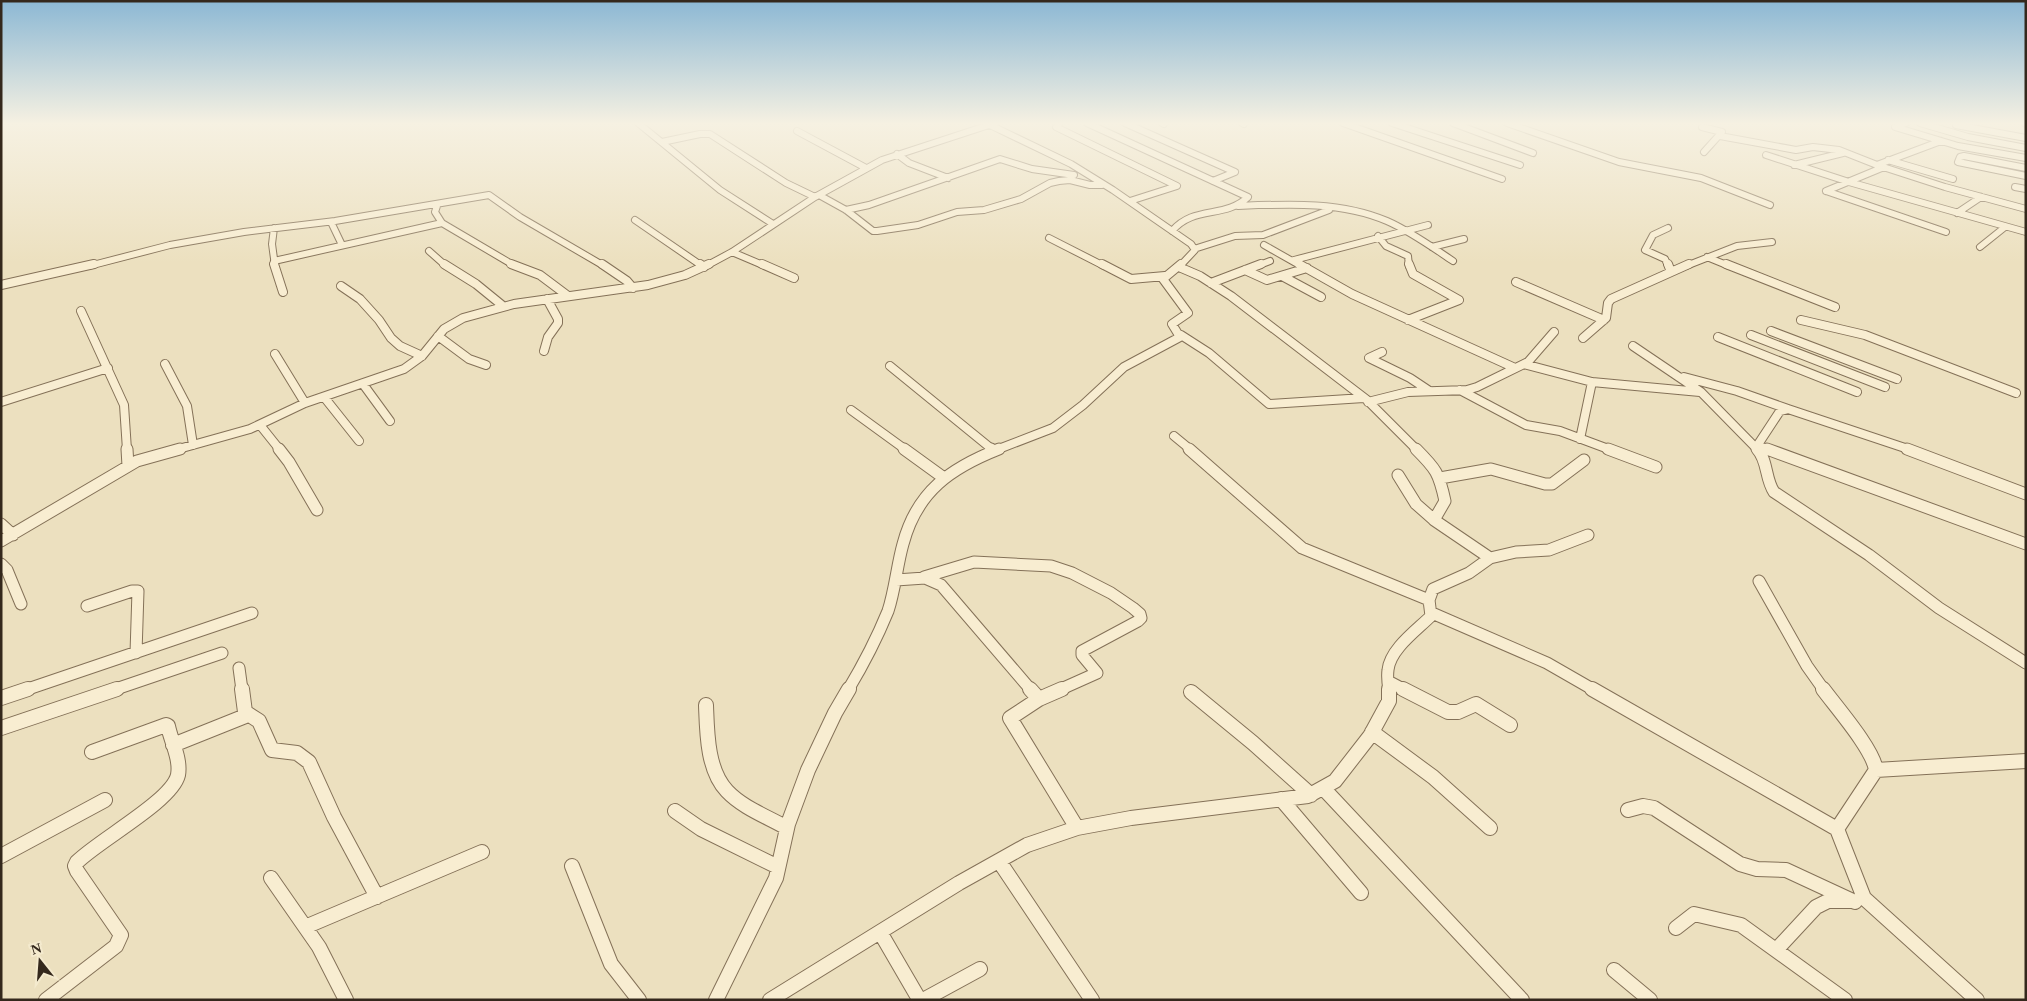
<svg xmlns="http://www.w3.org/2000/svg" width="2027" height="1001" viewBox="0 0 2027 1001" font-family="'Times New Roman',serif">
  <rect width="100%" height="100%" fill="#ece0bf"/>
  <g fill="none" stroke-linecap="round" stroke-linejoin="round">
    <defs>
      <path id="street-far3" d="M 638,123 L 720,190 L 773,224
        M 1060,123 L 1056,127 L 1177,186 L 1130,201
        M 1087,123 L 1248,197 C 1225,219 1194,205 1172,231
        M 1125,123 L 1235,172 L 1213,181
        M 1162,123 L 1164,124
        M 1242,123 L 1244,124
        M 1343,123 L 1502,179
        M 1392,123 L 1520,165
        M 1453,123 L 1533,153
        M 1507,123 L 1619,162 L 1701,178 L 1770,205
        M 1906,123 L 1895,127 L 1958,146 L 2026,158
        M 1920,123 L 1968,137 L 2026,148
        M 2024,123 L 2026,124
        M 990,125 L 1071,164 L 1113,190 L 1191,244 L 1195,250 L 1180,266
        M 1956,125 L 2026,138
        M 1702,127 L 1722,132 L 1704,152
        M 797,131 L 866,168
        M 1720,136 L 1796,150 L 1813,147 L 1839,150 L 1877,165
        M 1941,141 L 1877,165 L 1945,187 L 2026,209
        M 662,142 L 700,134 L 710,134 L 786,183 L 815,197
        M 897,154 L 909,163 L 948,178
        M 1766,155 L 1849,182 L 2026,232
        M 1888,160 L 1953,179
        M 1794,165 L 1843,153
        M 2026,168 L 1964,156 L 1960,157 L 1958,162 L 2026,176
        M 2015,187 L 2026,189
        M 1826,191 L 1946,232
        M 1826,191 L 1884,167
        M 819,195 L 846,210 L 873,231 L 877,231 L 918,225 L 957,212 L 984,210 L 1021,199 L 1050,183 L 1059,181 L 1070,180 L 1090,185 L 1102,185
        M 437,206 L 435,212 L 442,223 L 515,266
        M 1238,206 C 1287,204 1341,201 1387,221 C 1410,231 1432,247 1453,261
        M 846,210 L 869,205 L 1000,159 L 1032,169 L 1074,175
        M 1957,213 L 1981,197
        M 635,220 L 702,266
        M 331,222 L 342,245
        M 274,228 L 272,244 L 275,266
        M 1668,228 L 1653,235 L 1645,250 L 1665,259 L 1668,266
        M 1378,236 L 1386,246 L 1408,256 L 1409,266
        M 1049,238 L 1104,266
        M 1264,245 L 1301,266
        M 1432,247 L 1464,239
        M 1980,247 L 2005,227
        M 1194,249 L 1235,236 L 1263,235 L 1329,210
        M 429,251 L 446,266
        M 732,252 L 765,266
        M 1707,257 L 1729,266
        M 1294,260 L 1428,225
        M 274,261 L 442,223
        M 89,266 L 170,245 L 244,232 L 335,221 L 489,195 L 520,217 L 604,266
        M 706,266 L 732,252 L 815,197 L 882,160 L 995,123
        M 1257,266 L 1270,261
        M 1686,266 L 1737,246 L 1772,242"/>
      <path id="street-far2" d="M 274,264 L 283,292
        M 444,264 L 476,284 L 503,306
        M 511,264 L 540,275 L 568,296
        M 602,264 L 627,281 L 633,288
        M 700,264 L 704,267
        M 762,264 L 794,278
        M 1102,264 L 1131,279 L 1165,276
        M 1299,264 L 1352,294 L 1515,368
        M 1668,264 L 1671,272
        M 1726,264 L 1835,307
        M 1179,267 L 1200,276 L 1231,296 L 1367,400 L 1417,450
        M 1245,270 L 1267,280 L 1307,268
        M 1282,276 L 1321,297
        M 1516,282 L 1604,320
        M 1211,283 L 1261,264
        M 1,285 L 94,264
        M 341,286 L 360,299 L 379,320 L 391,338 L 400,346 L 422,356
        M 81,311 L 124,405 L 127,450
        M 1408,320 L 1459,300 L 1413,274 L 1409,264
        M 1801,320 L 1865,335 L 2016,393
        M 1771,331 L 1897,379
        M 1181,335 L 1209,353 L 1269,404 L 1364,398
        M 1751,335 L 1885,387
        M 438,336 L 469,359 L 486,365
        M 1718,337 L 1857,392
        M 1583,338 L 1606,318 L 1608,303 L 1611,299 L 1689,264
        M 1633,346 L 1701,392 L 1758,450
        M 544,351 L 548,337 L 558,323 L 558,319 L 547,299
        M 1382,352 L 1369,358 L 1410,378 L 1428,390
        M 275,354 L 305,403
        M 165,364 L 187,406 L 193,445
        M 1524,364 L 1592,382 L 1700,392
        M 890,366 L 993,450
        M 1684,377 L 1737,391 L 1788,409
        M 363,384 L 390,421
        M 1460,390 L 1526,425 L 1560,431 L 1611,450
        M 324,397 L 359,441
        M 1,402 L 108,368
        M 1368,402 L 1408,392 L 1467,390 L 1477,387 L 1528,362 L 1554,332
        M 851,410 L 906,450
        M 260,425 L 280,450
        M 1174,436 L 1191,450
        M 1580,439 L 1592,382
        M 1756,445 L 1770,450
        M 1757,446 L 1780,411 L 1788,409 L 1911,450
        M 175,450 L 250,429 L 305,403 L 404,369 L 422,356 L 444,329 L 463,318 L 514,304 L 648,285 L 685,275 L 709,264
        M 996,450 L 1053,428 L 1083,405 L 1124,367 L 1180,337 L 1172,324 L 1188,313 L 1163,279 L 1181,264"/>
      <path id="street-far1" d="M 127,449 L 128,466
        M 279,449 L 289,462 L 317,510
        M 904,449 L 944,478
        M 991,449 L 994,451
        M 1189,449 L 1302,548 L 1429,600
        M 1608,449 L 1656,467
        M 1757,449 C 1768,460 1765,479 1774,492 L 1869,555 L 1939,608 L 2026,663
        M 1767,449 L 2026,544
        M 1907,449 L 2026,494
        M 1398,475 L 1416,504 L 1433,519
        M 1440,478 L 1491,469 L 1545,484 L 1552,484 L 1584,460
        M 1,524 L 13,535
        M 1,541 L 137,461 L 180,449
        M 1490,558 L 1516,552 L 1549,550 L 1588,535
        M 1,564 L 7,570 L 21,604
        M 924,577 L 974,562 L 1051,566 L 1072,573 L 1111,593 L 1133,608 L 1140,614 L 1141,618 L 1138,621 L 1082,651 L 1082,655 L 1097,673 L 1059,690
        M 896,580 L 925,578 L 941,585 L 1031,690
        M 1759,581 L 1807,666 L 1824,690
        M 87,606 L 132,591 L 138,591 L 136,653
        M 1432,613 L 1547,663 L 1594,690
        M 239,668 L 242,690
        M 1388,681 L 1405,690
        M 25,690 L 252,613
        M 113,690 L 222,653
        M 848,690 C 863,665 877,638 888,611 C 895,590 897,565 903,544 C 917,491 951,468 999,449
        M 1389,690 C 1388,684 1387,677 1388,670 C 1390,649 1417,630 1431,616 L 1429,600 L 1433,589 L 1469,573 L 1490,558 L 1434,520 L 1445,501 C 1439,473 1436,469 1416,449"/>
      <path id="street" d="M 242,689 L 245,712 L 259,721 L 272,750 L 297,753 L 309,762 L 334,817 L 377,897
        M 1030,689 L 1039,699
        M 1062,689 L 1039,699 L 1010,718 L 1077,828
        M 1403,689 L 1448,712 L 1458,712 L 1476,704 L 1510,725
        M 1592,689 L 1837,829 L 1864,898 L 1977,1000
        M 1823,689 C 1837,708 1873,749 1876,770 L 1837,829
        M 1191,692 L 1253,743 L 1311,795
        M 1,698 L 28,689
        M 706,705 C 707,732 707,770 727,791 C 743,808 768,817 787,828
        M 1,728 L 117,689
        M 1372,732 L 1433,777 L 1490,828
        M 173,745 L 248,715
        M 1876,770 L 2026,761
        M 1324,789 L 1522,1000
        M 1281,799 L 1361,893
        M 1628,810 L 1643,806 L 1654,808 L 1740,864 L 1757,869 L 1786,870 L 1855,902
        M 675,811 L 701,829 L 778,867
        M 1,856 L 105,800
        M 999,861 L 1092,1000
        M 572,866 L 611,964 L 639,1000
        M 271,878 L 319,947 L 346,1000
        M 305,927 L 482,852
        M 1676,928 L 1694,914 L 1741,925 L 1845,1000
        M 880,932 L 919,999 L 925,999 L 980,969
        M 1777,949 L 1816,907 L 1828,901 L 1848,901
        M 1614,970 L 1650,1000
        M 46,1000 L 116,946 L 121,935 L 77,871 L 75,866 L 77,862 C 99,840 172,801 178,775 C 181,759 171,741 168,726 L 166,725 L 92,752
        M 716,1000 L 776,878 L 788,824 L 808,770 L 835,713 L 849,689
        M 770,1000 L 959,883 L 1027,845 L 1077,828 L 1131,818 L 1308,796 L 1335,781 L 1370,736 L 1389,701 L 1389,689"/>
    </defs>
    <use href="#street-far3" stroke="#847158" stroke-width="8"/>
    <use href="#street-far2" stroke="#847158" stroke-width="10"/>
    <use href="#street-far1" stroke="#847158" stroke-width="13"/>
    <use href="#street" stroke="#847158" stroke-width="16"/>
    <use href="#street-far3" stroke="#f8edd1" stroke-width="6"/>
    <use href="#street-far2" stroke="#f8edd1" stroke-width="8"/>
    <use href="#street-far1" stroke="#f8edd1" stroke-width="11"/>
    <use href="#street" stroke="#f8edd1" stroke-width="14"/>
  </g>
  <linearGradient id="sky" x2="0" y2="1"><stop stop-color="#8cb8d4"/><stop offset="0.47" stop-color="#f6f1e2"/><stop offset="1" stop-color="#f6f1e2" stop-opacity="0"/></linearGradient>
  <rect width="2027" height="263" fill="url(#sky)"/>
  <rect width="2027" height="1001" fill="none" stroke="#34281c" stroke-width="5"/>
  <g transform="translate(40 961) rotate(343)" stroke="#f4eace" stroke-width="4" paint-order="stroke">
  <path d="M0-4L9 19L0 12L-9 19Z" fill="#34281c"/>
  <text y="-8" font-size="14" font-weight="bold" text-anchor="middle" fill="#34281c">N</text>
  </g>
</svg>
